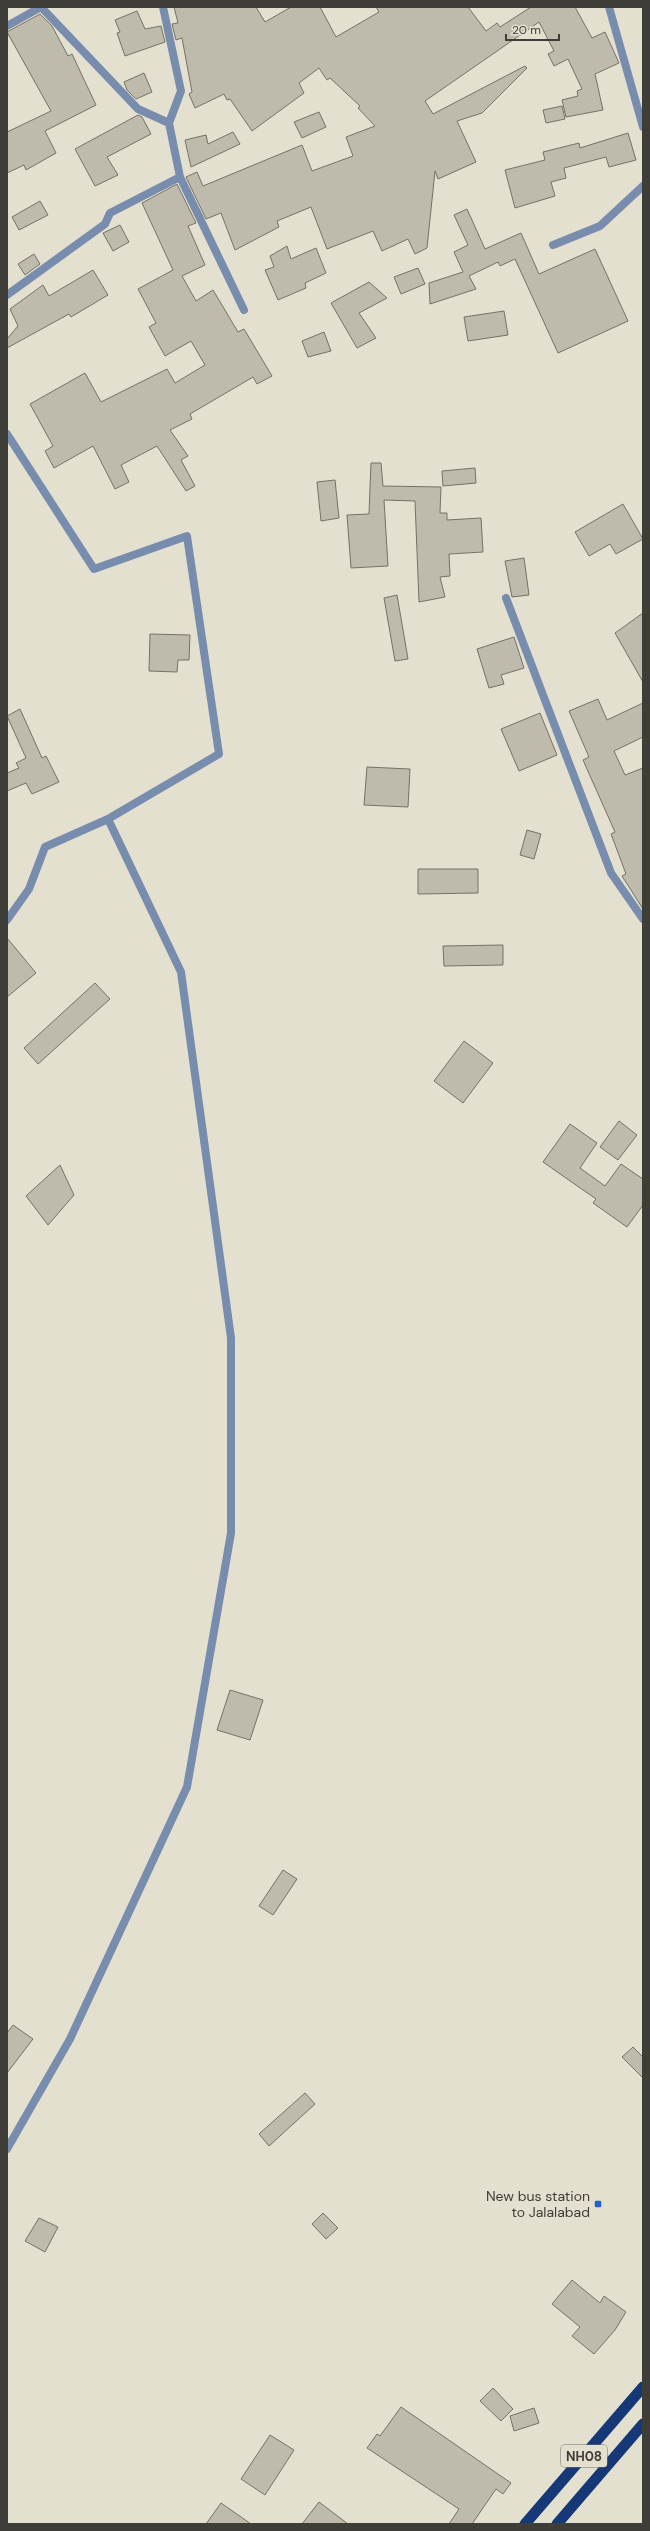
<svg xmlns="http://www.w3.org/2000/svg" width="650" height="2531" viewBox="0 0 650 2531" font-family="'DM Sans',sans-serif">
  <rect width="100%" height="100%" fill="#e3e0d0"/>
  <path fill="#bebbac" stroke="#757264" d="M 174,7 L 256,7 L 265,22 L 291,7 L 320,7 L 336,37 L 379,12 L 376,7 L 468,7 L 486,31 L 497,23 L 500,27 L 531,7 L 575,7 L 592,38 L 605,32 L 619,63 L 595,74 L 603,110 L 566,117 L 562,100 L 578,96 L 577,91 L 582,89 L 568,59 L 554,66 L 548,54 L 554,51 L 539,22 L 425,101 L 433,114 L 525,66 L 527,68 L 482,113 L 457,121 L 476,162 L 438,179 L 435,171 L 427,248 L 415,254 L 408,239 L 382,251 L 373,231 L 327,249 L 311,207 L 277,221 L 279,227 L 235,250 L 221,213 L 206,219 L 186,177 L 197,172 L 203,186 L 302,145 L 312,171 L 353,156 L 346,137 L 375,126 L 358,108 L 360,106 L 330,78 L 327,80 L 319,68 L 299,83 L 304,93 L 252,131 L 230,99 L 227,100 L 224,94 L 195,108 L 189,94 L 192,92 L 182,38 L 176,40 L 172,24 L 178,23 Z
    M 137,11 L 145,29 L 161,26 L 165,42 L 125,56 L 117,33 L 120,32 L 115,20 Z
    M 40,14 L 52,26 L 68,56 L 72,54 L 96,105 L 45,131 L 56,153 L 26,170 L 24,165 L 7,173 L 7,132 L 51,111 L 7,32 Z
    M 144,73 L 152,92 L 136,99 L 127,90 L 124,82 Z
    M 562,106 L 565,119 L 546,123 L 543,110 Z
    M 319,112 L 326,127 L 302,138 L 294,122 Z
    M 138,115 L 142,117 L 151,134 L 107,157 L 118,175 L 95,186 L 75,149 Z
    M 233,132 L 240,144 L 191,167 L 185,140 L 206,135 L 208,144 Z
    M 628,133 L 636,160 L 609,167 L 606,157 L 564,168 L 566,178 L 551,182 L 555,196 L 515,208 L 505,170 L 545,160 L 543,152 L 579,143 L 580,148 Z
    M 177,184 L 196,223 L 188,226 L 205,265 L 182,276 L 196,301 L 213,290 L 238,332 L 244,329 L 272,376 L 257,384 L 253,377 L 190,414 L 192,419 L 170,430 L 188,456 L 181,460 L 195,486 L 186,491 L 157,446 L 121,465 L 129,482 L 115,489 L 93,446 L 54,468 L 45,451 L 53,446 L 30,404 L 85,373 L 101,402 L 167,369 L 175,383 L 205,365 L 191,341 L 165,356 L 149,327 L 156,323 L 138,289 L 173,270 L 142,203 Z
    M 40,201 L 48,215 L 19,230 L 12,217 Z
    M 467,209 L 485,249 L 521,233 L 539,274 L 595,249 L 628,321 L 558,353 L 515,259 L 500,266 L 498,262 L 469,276 L 476,289 L 430,304 L 429,283 L 463,272 L 454,252 L 468,245 L 454,215 Z
    M 120,225 L 129,242 L 113,251 L 103,233 Z
    M 287,246 L 291,259 L 316,248 L 326,273 L 305,283 L 306,288 L 278,300 L 265,270 L 274,267 L 270,256 Z
    M 34,254 L 40,264 L 25,275 L 18,264 Z
    M 418,268 L 425,284 L 401,294 L 394,277 Z
    M 93,270 L 108,295 L 71,317 L 69,314 L 7,348 L 7,339 L 18,326 L 10,309 L 43,285 L 49,296 Z
    M 369,282 L 387,298 L 359,313 L 376,338 L 357,348 L 331,303 Z
    M 504,311 L 508,335 L 468,341 L 464,317 Z
    M 324,332 L 331,351 L 308,357 L 302,341 Z
    M 371,463 L 381,463 L 383,486 L 441,487 L 440,513 L 447,513 L 447,520 L 481,518 L 483,552 L 449,554 L 450,576 L 440,577 L 445,597 L 419,602 L 415,501 L 384,500 L 388,566 L 351,568 L 347,515 L 369,514 Z
    M 475,468 L 476,483 L 443,486 L 442,471 Z
    M 335,480 L 339,518 L 321,521 L 317,482 Z
    M 623,504 L 643,539 L 616,554 L 610,544 L 589,556 L 575,532 Z
    M 524,558 L 529,595 L 512,597 L 505,561 Z
    M 397,595 L 408,659 L 395,661 L 384,598 Z
    M 643,613 L 643,682 L 615,633 Z
    M 150,634 L 190,635 L 189,660 L 178,660 L 177,672 L 149,671 Z
    M 514,637 L 524,668 L 501,675 L 504,684 L 489,688 L 477,649 Z
    M 598,699 L 607,720 L 643,703 L 643,737 L 614,751 L 625,775 L 643,768 L 643,909 L 622,876 L 626,874 L 611,834 L 615,832 L 583,760 L 589,757 L 569,711 Z
    M 20,709 L 42,758 L 46,756 L 59,782 L 32,794 L 26,783 L 7,791 L 7,773 L 19,768 L 16,763 L 26,758 L 7,716 Z
    M 540,713 L 557,755 L 519,771 L 501,729 Z
    M 367,767 L 410,769 L 408,807 L 364,805 Z
    M 527,830 L 541,834 L 534,859 L 520,855 Z
    M 418,869 L 478,869 L 478,893 L 418,894 Z
    M 7,938 L 36,973 L 7,997 Z
    M 503,945 L 503,965 L 444,966 L 443,946 Z
    M 95,983 L 110,999 L 38,1064 L 24,1048 Z
    M 464,1041 L 493,1063 L 463,1103 L 434,1081 Z
    M 619,1121 L 637,1135 L 618,1160 L 600,1147 Z
    M 570,1124 L 597,1143 L 580,1168 L 605,1186 L 621,1164 L 643,1179 L 643,1205 L 627,1227 L 593,1203 L 596,1199 L 543,1162 Z
    M 60,1165 L 74,1195 L 48,1225 L 26,1196 Z
    M 230,1690 L 263,1700 L 250,1740 L 217,1730 Z
    M 283,1870 L 297,1879 L 273,1915 L 259,1906 Z
    M 13,2025 L 33,2039 L 7,2073 L 7,2033 Z
    M 633,2047 L 643,2057 L 643,2078 L 622,2057 Z
    M 305,2093 L 315,2104 L 269,2146 L 259,2134 Z
    M 323,2213 L 338,2228 L 326,2239 L 312,2224 Z
    M 39,2218 L 58,2227 L 45,2252 L 25,2241 Z
    M 572,2280 L 600,2303 L 604,2296 L 626,2312 L 615,2330 L 594,2354 L 572,2336 L 580,2327 L 552,2304 Z
    M 493,2388 L 513,2409 L 501,2421 L 480,2401 Z
    M 401,2407 L 511,2483 L 503,2494 L 496,2489 L 472,2524 L 449,2524 L 459,2509 L 367,2448 L 377,2434 L 380,2436 Z
    M 534,2408 L 539,2423 L 514,2431 L 510,2416 Z
    M 270,2435 L 294,2450 L 265,2495 L 241,2479 Z
    M 319,2502 L 348,2524 L 302,2524 Z
    M 221,2503 L 251,2524 L 206,2524 Z"/>
  <g fill="none" stroke-linecap="round" stroke-linejoin="round">
    <path stroke="#788cae" stroke-width="8" d="M 41,7 L 138,109 L 169,123
      M 163,7 L 181,91 L 169,123 L 180,177 L 244,310
      M 609,7 L 643,127
      M 7,26 L 41,7
      M 553,245 L 600,226 L 643,186
      M 7,295 L 105,224 L 110,213 L 180,177
      M 7,434 L 94,569 L 187,536 L 219,754 L 108,819 L 45,847 L 29,889 L 7,920
      M 506,598 L 611,873 L 643,919
      M 7,2149 L 70,2039 L 187,1787 L 231,1533 L 231,1338 L 181,972 L 108,819"/>
    <path stroke="#163876" stroke-width="11" d="M 525,2524 L 643,2387
      M 557,2524 L 643,2424"/>
  </g>
  <rect fill="#2560cd" stroke="#e3e0d0" stroke-width="1.5" x="594" y="2200" width="8" height="8" rx="2"/>
  <g text-anchor="middle" stroke-width="3" stroke-linejoin="round" paint-order="stroke">
    <rect fill="#e3e0d0" stroke="#706e65" stroke-width="1" x="561" y="2445" width="46" height="22" rx="3"/>
    <g font-size="13" font-weight="bold" fill="#3e3d37">
      <text x="584" y="2461">NH08</text>
    </g>
    <g font-size="14" fill="#3e3d37" stroke="#e3e0d0" text-anchor="end">
      <text x="590" y="2201">New bus station<tspan x="590" dy="16">to Jalalabad</tspan></text>
    </g>
  </g>
  <rect width="650" height="2531" fill="none" stroke="#3e3d37" stroke-width="16"/>
  <path d="M506 34v6h53v-6" fill="none" stroke="#3e3d37" stroke-width="2"/>
  <text x="512" y="34" font-size="12" fill="#3e3d37" stroke="#e3e0d0" stroke-width="3" paint-order="stroke">20 m</text>
</svg>
